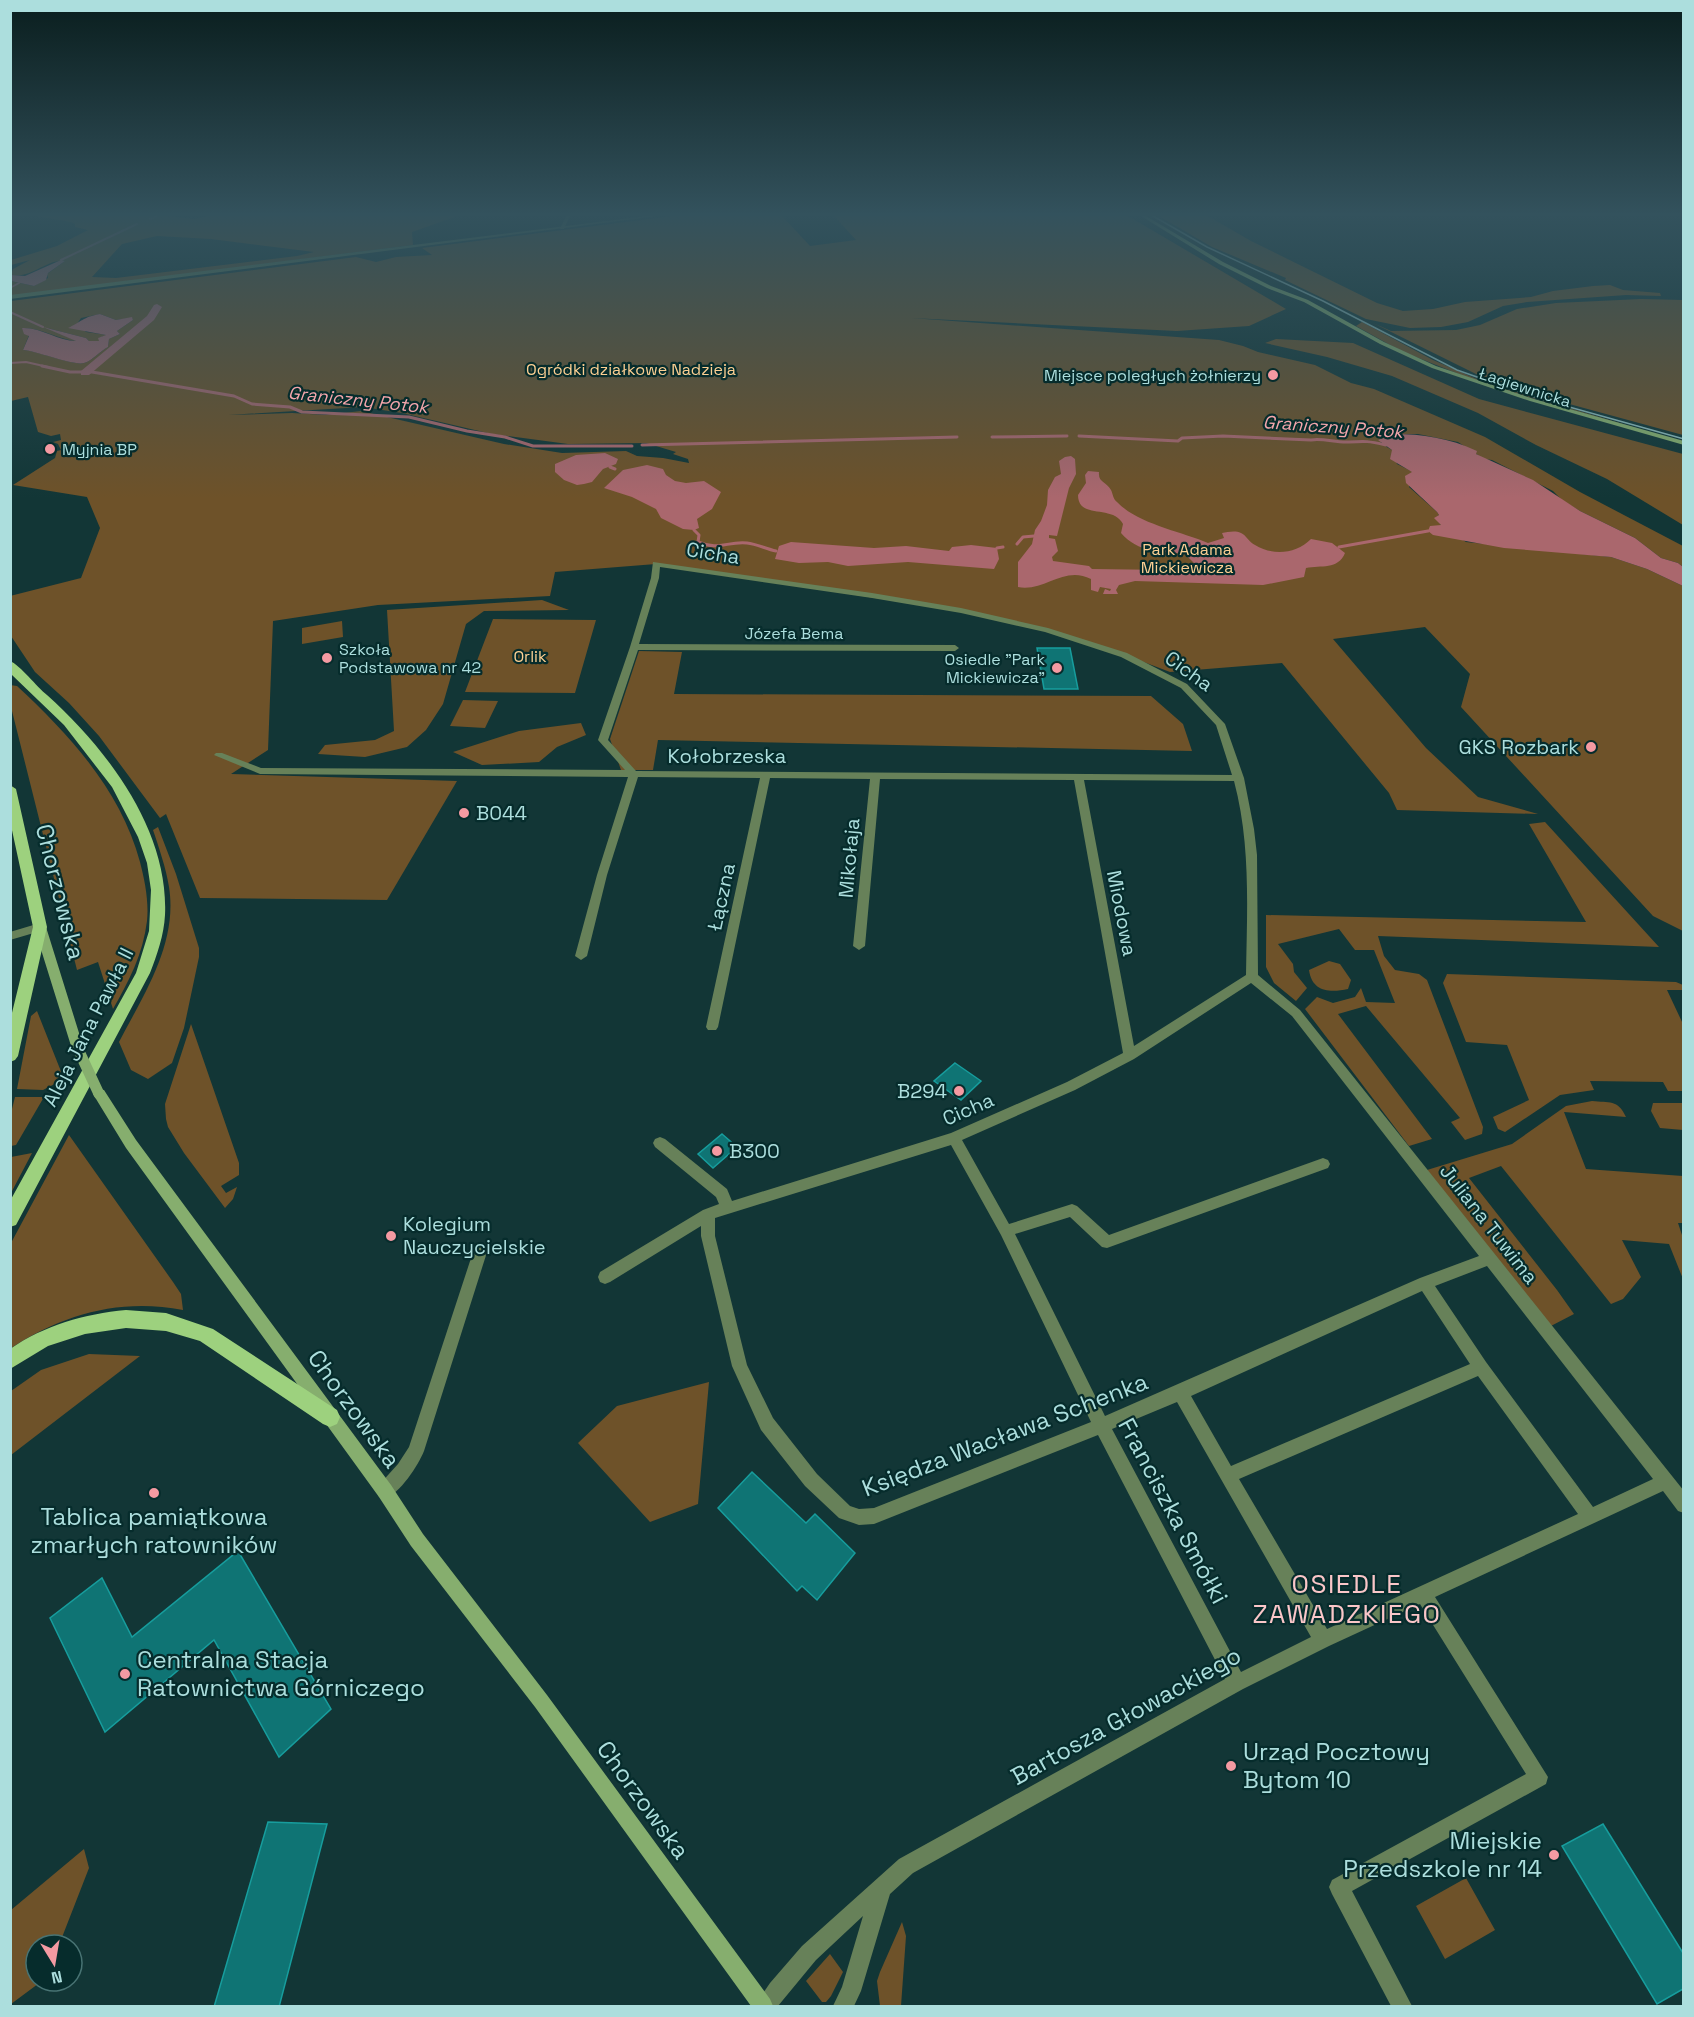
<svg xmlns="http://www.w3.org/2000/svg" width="1694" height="2017" viewBox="0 0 1694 2017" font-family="'Space Grotesk',sans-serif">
  <rect width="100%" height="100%" fill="#123636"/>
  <path fill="#6e5229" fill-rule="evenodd" d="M 36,216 L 168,216 L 194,219 L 208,216 L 457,216 L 412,232 L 413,245 L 11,296 L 11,281 L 34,286 L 48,278 L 47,274 L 65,261 C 46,259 32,279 11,275 L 13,269 L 30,260 L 11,265 L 11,260 L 57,246 L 88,230 L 75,227 L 75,224 L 71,222 ZM 157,236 L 211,239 L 314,252 L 297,256 L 116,278 L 92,277 L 122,244 Z
    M 673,216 L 782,216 L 810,246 L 856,240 L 834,216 L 1128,216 L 1286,309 L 1249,326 L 1177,331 L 911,318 L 1219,340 L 1243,346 L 1258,352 L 1315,365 L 1351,383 L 1374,389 L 1485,437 L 1580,492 L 1683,546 L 1683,567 L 1678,563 L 1661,558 L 1635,538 L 1580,511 L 1562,500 L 1553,491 L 1492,460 L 1484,459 L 1458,442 L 1418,434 L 1393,434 L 1380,443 L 1392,450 L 1397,464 L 1413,472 L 1409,487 L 1437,512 L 1439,515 L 1435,518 L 1442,526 L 1466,542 L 1611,557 L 1647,569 L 1683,586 L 1683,931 L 1653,916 L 1461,707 L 1470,674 L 1425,627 L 1333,639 L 1426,748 L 1478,797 L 1538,814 L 1397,810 L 1389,793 L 1282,663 L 1170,672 L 1112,650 L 991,616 L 656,564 L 555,572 L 550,596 L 378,605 L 273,621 L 268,750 L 231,774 L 457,781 L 387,900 L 200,898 L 166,814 L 160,818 L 99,736 L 69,703 L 35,672 L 11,636 L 10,596 L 81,578 L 100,528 L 87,497 L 13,485 L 55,458 L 57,451 L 61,450 L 58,444 L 53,442 L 61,440 L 60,434 L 51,436 L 38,432 L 28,397 L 11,401 L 11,301 L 356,257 L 376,262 L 396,257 L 432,255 L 422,248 ZM 100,314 L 116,320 L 132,318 L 133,320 L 117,331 L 120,334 L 109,339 L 108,347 C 100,351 92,361 84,363 C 74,366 38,351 23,350 L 29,335 L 22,328 C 42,327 58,340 77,341 L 47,328 L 86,338 L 89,341 L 99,341 L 99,338 L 107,335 L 86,332 L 77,324 L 81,318 ZM 363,407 L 402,413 L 492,434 L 568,444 L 646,443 L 676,452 L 673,454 L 688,459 L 689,463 L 663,458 L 637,456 L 626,451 L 562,453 L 504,444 L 361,411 L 326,415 L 292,413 L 228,415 Z
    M 1159,216 L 1208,216 L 1251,241 L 1377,303 L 1403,311 L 1433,309 L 1465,302 L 1531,297 L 1553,291 L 1593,286 L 1610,285 L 1623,290 L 1660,293 L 1661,296 L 1626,295 L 1527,302 L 1503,306 L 1468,322 L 1441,327 L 1410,328 L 1366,319 L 1285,280 L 1286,278 L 1212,247 Z
    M 1641,299 L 1683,300 L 1683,435 L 1540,396 L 1476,374 L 1373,323 L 1391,331 L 1456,330 L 1480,325 L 1517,309 L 1556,303 Z
    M 1362,322 L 1433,360 L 1486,383 L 1683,442 L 1484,384 L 1401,351 L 1356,326 Z
    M 1276,339 L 1353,343 L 1479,399 L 1683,454 L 1683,525 L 1607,479 L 1536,445 L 1478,413 L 1392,376 L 1327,357 L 1265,343 Z
    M 542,600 L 569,610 L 484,611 L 466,624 L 443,704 L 426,730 L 407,747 L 365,757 L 318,754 L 325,745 L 375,740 L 394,731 L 387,610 Z
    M 493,619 L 596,620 L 575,693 L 465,692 Z
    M 342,621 L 343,637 L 302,644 L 302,628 Z
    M 639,651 L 682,652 L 674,694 L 1151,696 L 1183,724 L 1192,751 L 658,740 L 653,770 L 621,770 L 610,739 Z
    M 10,685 L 17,686 C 70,735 121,791 140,862 C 145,881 149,902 147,921 C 143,954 129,981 113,1009 L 98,962 L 77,970 L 11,707 Z
    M 463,700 L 498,701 L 485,728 L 450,726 Z
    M 581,723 L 586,735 L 557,747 L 539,762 L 482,765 L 453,752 L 519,731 Z
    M 1545,822 L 1659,947 L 1378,936 L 1384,956 L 1395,970 L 1419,974 L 1427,980 L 1483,1127 L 1482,1134 L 1465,1140 L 1451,1122 L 1460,1118 L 1366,1006 L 1338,1014 L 1432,1139 L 1409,1146 L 1305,1009 L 1317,997 L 1333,1003 L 1355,997 L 1361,988 L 1366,1002 L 1395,1003 L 1374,950 L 1355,950 L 1339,929 L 1278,944 L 1293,964 L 1294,972 L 1307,988 L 1296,1001 L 1274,983 L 1266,967 L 1266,915 L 1586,922 L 1529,824 Z
    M 158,827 L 176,874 L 199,948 L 199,957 L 184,1028 L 172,1063 L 148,1079 L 131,1070 L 119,1042 C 144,994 178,943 169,887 C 166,868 159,848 153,830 Z
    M 1329,961 L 1340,964 L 1351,980 L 1348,989 C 1330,993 1312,992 1309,970 Z
    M 1447,974 L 1676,982 L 1683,985 L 1683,990 L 1667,990 L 1683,1024 L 1683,1091 L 1668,1091 L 1663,1082 L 1590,1081 L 1594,1090 L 1560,1095 L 1505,1132 L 1498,1129 L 1493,1117 L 1529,1100 L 1507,1045 L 1466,1042 L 1443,983 Z
    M 37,1011 L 64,1079 L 43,1090 L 17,1089 L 31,1016 Z
    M 191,1024 L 239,1163 L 239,1175 L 221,1186 L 226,1193 L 237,1187 L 233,1199 L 225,1208 L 184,1153 L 168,1127 L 166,1119 L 165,1104 Z
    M 15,1097 L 44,1097 L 16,1145 L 11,1146 L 11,1113 Z
    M 1592,1101 C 1609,1103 1618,1099 1626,1117 L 1564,1112 L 1586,1169 L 1683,1176 L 1683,1223 L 1678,1223 L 1683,1238 L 1683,1279 L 1669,1244 L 1622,1240 L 1641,1277 L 1623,1299 L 1611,1304 L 1501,1166 L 1469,1178 L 1557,1290 L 1574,1314 L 1549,1327 L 1427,1170 L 1512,1144 L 1566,1106 Z
    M 1653,1103 L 1683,1103 L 1683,1130 L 1660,1128 L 1651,1111 Z
    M 69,1135 L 173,1282 L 181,1294 L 183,1310 C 120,1298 64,1314 11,1348 L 11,1243 Z
    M 32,1153 L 11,1193 L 11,1157 Z
    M 89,1354 L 140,1356 L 11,1455 L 11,1391 L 41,1370 Z
    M 709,1382 L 698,1504 L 650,1522 L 578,1443 L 617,1406 Z
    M 84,1849 L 89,1868 L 59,1945 L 36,1945 L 36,1981 L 42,1981 L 11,2004 L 11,1910 Z
    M 1466,1878 L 1495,1930 L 1445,1959 L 1416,1906 Z
    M 902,1922 L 906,1936 L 901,2006 L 880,2006 L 877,1981 L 880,1972 Z
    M 830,1954 L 843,1972 L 831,1996 L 826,2002 L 822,2002 L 806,1981 Z"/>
  <path fill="#aa676d" d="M 61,260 L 65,261 L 48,273 L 46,280 L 34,286 L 11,281 L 11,275 L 25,276 Z
    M 100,314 L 116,320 L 132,317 L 133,320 L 117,331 L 120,334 L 109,339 L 108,347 C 100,351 92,361 84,363 C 74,366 37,351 23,350 L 29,336 L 24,334 L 22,328 C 41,327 58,341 76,341 L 43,327 L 86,338 L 89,341 L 99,341 L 98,338 L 106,335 L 68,328 C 81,322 83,317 100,314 Z
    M 1393,434 C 1423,434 1449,438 1477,451 L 1476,454 L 1533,480 L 1580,511 L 1635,538 L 1661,558 L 1678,563 L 1683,567 L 1683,586 L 1647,569 L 1611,557 L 1504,548 L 1433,535 L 1428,531 L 1430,526 L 1441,525 L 1434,518 L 1439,515 L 1437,512 L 1406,483 L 1405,476 L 1412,472 L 1390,459 L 1392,450 L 1378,440 Z
    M 605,453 L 618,459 L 616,464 L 603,469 L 592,482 L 584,484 L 577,485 L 564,480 L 555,472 L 555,464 L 576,455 Z
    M 1071,456 L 1075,459 L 1076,474 L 1069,488 L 1057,536 L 1049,535 L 1049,538 L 1055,539 L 1058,551 L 1052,557 L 1053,561 L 1089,566 L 1092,569 L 1167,570 L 1182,573 L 1196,569 L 1195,564 L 1185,554 C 1161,551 1138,553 1121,533 L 1123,524 C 1113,504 1078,520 1078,495 L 1086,483 L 1085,475 L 1088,471 L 1099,472 C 1098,483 1106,481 1111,490 C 1113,494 1113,499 1117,502 C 1138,524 1180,531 1208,543 L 1224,538 L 1222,533 C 1228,532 1235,530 1241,533 C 1246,535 1249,542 1255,545 C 1273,556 1296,554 1311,539 L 1332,543 L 1345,553 C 1338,570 1321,565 1306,568 L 1304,577 L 1263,585 L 1135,581 L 1119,585 L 1116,590 L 1118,594 L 1103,594 L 1105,589 L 1110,591 L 1111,589 L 1100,587 L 1098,592 L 1091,590 L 1091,579 C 1064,565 1045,592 1018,587 L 1018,562 L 1032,544 L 1035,530 L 1041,521 L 1047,505 L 1048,490 L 1055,477 L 1061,474 L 1059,461 L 1065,457 Z
    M 647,465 L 663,469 L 666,475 L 675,481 L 686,483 L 704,481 L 721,492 L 712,509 L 697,519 L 699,528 L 694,530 L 683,529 L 661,518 L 656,509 L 632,497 L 604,488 L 623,470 Z
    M 791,542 L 874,548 L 906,546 L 949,551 L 952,547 L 971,545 L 997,548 L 999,559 L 994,569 L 908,562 L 848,566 L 828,562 L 799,563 L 775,559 L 779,546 Z"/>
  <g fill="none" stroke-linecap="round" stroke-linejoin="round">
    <path stroke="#aa676d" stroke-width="2" d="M 150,219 L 157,216
      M 61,260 L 137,224
      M 10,288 L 19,283
      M 10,312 L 43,327
      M 10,363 L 26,362 L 48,367"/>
    <path stroke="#aa676d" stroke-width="3" d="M 42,366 L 70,372 L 92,372 L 234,396 L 252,404 L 290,407 L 302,412 L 409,417 L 467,431 L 505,437 L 533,446 L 632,446
      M 1079,436 L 1178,441 L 1182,438 L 1223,436 L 1311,440 C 1324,438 1336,443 1349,442 C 1366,441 1368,441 1386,445
      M 992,437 L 1067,436
      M 642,445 L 957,437
      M 610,467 L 615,469
      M 694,530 L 699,535 L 698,542 C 719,551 727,541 747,543 C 757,544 766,549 776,551
      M 1017,544 L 1023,537 L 1034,536
      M 1339,547 L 1428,531
      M 997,548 L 1003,547"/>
    <path fill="#aa676d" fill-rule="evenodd" d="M 157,304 L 162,307 L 154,320 L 89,375 L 81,375 L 81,371 L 147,316 L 154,305 Z"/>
  </g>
  <path fill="#0f7474" stroke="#179d9d" stroke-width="1.5" d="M 1037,648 L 1070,648 L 1078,689 L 1044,689 Z
    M 955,1063 L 981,1081 L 961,1100 L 934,1081 Z
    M 722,1134 L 737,1147 L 713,1168 L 698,1154 Z
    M 752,1472 L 806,1523 L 815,1514 L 855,1553 L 817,1600 L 802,1586 L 797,1591 L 718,1508 Z
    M 238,1551 L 331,1709 L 279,1757 L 214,1640 L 105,1732 L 50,1618 L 102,1578 L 132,1637 Z
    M 268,1822 L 327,1824 L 279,2007 L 214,2007 Z
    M 1603,1824 L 1683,1953 L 1683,1989 L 1657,2004 L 1562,1846 Z"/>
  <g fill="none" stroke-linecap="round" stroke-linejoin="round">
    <path fill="#678159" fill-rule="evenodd" d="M 566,216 L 570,216 L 564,229 L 560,229 Z
      M 653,562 L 872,593 L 961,608 L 1048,628 L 1127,653 L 1187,684 L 1225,724 L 1244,778 L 1254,829 L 1257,855 L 1258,975 L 1300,1010 L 1684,1491 L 1684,1513 L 1678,1511 L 1663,1491 L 1435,1597 L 1548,1777 L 1546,1784 L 1352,1891 L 1412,2006 L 1391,2006 L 1332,1894 L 1329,1887 L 1332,1880 L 1526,1774 L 1420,1604 L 1329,1646 L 1243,1689 L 913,1873 L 890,1894 L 861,1991 L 854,2006 L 833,2006 L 842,1987 L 863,1916 L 816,1960 L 778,2006 L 756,2006 L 759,1999 L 770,1983 L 802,1946 L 899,1859 L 1225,1679 L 1098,1435 L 874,1524 L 859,1525 L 839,1518 L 805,1486 L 761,1430 L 732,1366 L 701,1236 L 701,1226 L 610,1282 L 605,1284 L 600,1282 L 598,1277 L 600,1272 L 703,1210 L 719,1204 L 716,1197 L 655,1147 L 653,1143 L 655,1139 L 660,1137 L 665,1139 L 727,1189 L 732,1201 L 951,1133 L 1067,1082 L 1123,1053 L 1074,780 L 880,779 L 865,946 L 859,950 L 853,946 L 870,779 L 770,778 L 718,1027 L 716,1030 L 708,1030 L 706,1027 L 760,778 L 638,777 L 607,875 L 587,956 L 581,960 L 575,956 L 597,875 L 628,777 L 260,774 L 214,755 L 216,753 L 222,753 L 261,768 L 625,770 L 598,740 L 630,647 L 651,578 ZM 660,567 L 872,598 L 961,613 L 1045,632 L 1121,657 L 1181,688 L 1216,725 L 1232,775 L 636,771 L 608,740 L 638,650 L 955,651 L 959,648 L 955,645 L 639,644 L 659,578 ZM 1084,780 L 1234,781 C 1251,845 1247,909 1246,975 L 1134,1046 ZM 1251,983 L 1292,1016 L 1479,1256 L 1420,1278 L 1105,1416 L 1015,1234 L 1070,1217 L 1102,1247 L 1107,1248 L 1328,1168 L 1330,1164 L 1328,1160 L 1323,1158 L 1109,1235 L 1077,1206 L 1072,1204 L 1009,1224 L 962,1140 L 1075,1090 L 1134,1059 ZM 951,1145 L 1001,1235 L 1091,1422 L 874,1508 L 859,1509 L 850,1506 L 817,1474 L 773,1418 L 747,1365 L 715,1236 L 715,1218 ZM 1487,1266 L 1653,1479 L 1593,1507 L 1486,1362 L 1435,1286 ZM 1422,1291 L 1470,1364 L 1231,1466 L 1191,1396 ZM 1478,1376 L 1578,1514 L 1327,1629 L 1239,1479 ZM 1177,1402 L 1311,1637 L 1241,1672 L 1112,1429 Z
      M 40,923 L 46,927 L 44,930 L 10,940 L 10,932 Z
      M 481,1243 L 486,1244 L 488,1249 L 424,1451 C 418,1466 400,1493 385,1499 L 379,1497 L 377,1491 L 379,1485 L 398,1464 L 409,1447 L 474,1249 L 476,1244 Z"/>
    <path fill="#678159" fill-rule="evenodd" d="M 646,216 L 658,216 L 10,299 L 10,295 Z"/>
    <path fill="#86ae6e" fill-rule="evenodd" d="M 1141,216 L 1146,216 L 1223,262 L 1271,286 L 1308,300 L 1384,342 L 1436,366 L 1534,399 L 1684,441 L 1684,445 L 1530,401 L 1432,368 L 1380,344 L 1304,302 L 1267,288 L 1219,264 Z
      M 40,923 L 46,927 L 84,1049 L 82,1052 L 74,1052 L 72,1049 L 34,927 Z
      M 99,1089 L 104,1090 L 136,1140 L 391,1485 L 423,1534 L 547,1695 L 770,1999 L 773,2006 L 751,2006 L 535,1707 L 411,1546 L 379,1497 L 126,1148 L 93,1094 L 94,1090 Z"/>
    <path fill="#9dd17e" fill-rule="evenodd" d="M 10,661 C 20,665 37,687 47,695 C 107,749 169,830 165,915 C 164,935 157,955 150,973 L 16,1225 L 10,1227 L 10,1201 L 136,973 L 149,931 L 151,890 L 147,863 L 138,837 L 112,787 L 64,725 L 12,675 Z
      M 10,785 L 16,789 L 47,927 L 18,1056 L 15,1060 L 10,1062 L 10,1021 L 33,927 L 10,821 Z
      M 126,1310 L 166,1313 L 213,1329 L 337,1410 L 340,1417 L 337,1424 L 330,1427 L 323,1424 L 200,1341 L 166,1331 L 126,1328 L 85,1334 L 48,1346 L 10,1369 L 10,1349 C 45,1325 84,1314 126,1310 Z"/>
    <path stroke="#8ab8b8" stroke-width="1.5" d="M 1153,216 L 1207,247 L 1323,301 L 1457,370 L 1537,398 L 1684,439"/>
    <path stroke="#86ae6e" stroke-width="11" d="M 78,1049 L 99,1094"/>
  </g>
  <linearGradient id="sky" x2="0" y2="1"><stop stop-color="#0a1e1e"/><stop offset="0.43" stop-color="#33525d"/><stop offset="1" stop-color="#33525d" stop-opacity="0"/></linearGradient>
  <rect width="1694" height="498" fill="url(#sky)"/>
  <g fill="#f49aa2" stroke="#062c2c" stroke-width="2">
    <circle cx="1273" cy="375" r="6"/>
    <circle cx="50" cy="449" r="6"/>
    <circle cx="327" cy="658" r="6"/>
    <circle cx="1057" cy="668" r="6"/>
    <circle cx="1591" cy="747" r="6"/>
    <circle cx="464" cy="813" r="6"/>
    <circle cx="959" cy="1091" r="6"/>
    <circle cx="717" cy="1151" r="6"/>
    <circle cx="391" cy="1236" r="6"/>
    <circle cx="154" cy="1493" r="6"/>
    <circle cx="125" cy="1674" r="6"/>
    <circle cx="1231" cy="1766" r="6"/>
    <circle cx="1554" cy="1855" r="6"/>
  </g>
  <g text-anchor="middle" stroke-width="4.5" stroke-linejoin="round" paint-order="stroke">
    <g font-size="16" fill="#fdd093" stroke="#062c2c">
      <text x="631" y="375">Ogródki działkowe Nadzieja</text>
      <text x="1187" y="555">Park Adama<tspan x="1187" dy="18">Mickiewicza</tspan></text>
      <text x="530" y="662">Orlik</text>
    </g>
    <g font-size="16" fill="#acdedd" stroke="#062c2c" text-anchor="end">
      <text x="1261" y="381">Miejsce poległych żołnierzy</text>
      <text x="62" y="455" text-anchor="start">Myjnia BP</text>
      <text x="339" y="655" text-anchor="start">Szkoła<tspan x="339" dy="18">Podstawowa nr 42</tspan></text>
      <text x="1045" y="665">Osiedle "Park<tspan x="1045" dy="18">Mickiewicza"</tspan></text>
    </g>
    <g font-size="16" fill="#acdedd" stroke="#062c2c">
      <text transform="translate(1525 387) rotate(18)" y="6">Łagiewnicka</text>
      <text x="794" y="639">Józefa Bema</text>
    </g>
    <g font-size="18" font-style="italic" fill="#f4a6ac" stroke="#062c2c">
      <text transform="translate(358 400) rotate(6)" y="6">Graniczny Potok</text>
      <text transform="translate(1333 427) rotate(4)" y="6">Graniczny Potok</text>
    </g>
    <g font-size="20" fill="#acdedd" stroke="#062c2c">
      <text transform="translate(713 553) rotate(9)" y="7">Cicha</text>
      <text transform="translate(1189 671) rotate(36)" y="7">Cicha</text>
      <text x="727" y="763">Kołobrzeska</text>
      <text transform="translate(849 858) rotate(-85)" y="7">Mikołaja</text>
      <text transform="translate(721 897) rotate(-78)" y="7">Łączna</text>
      <text transform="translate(1122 913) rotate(79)" y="7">Miodowa</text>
      <text transform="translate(88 1027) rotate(-63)" y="7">Aleja Jana Pawła II</text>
      <text transform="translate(968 1109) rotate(-23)" y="7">Cicha</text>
      <text transform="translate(1489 1224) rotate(52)" y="7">Juliana Tuwima</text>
    </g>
    <g font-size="20" fill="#acdedd" stroke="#062c2c" text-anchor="start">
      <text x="1579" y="754" text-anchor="end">GKS Rozbark</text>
      <text x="476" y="820">B044</text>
      <text x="947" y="1098" text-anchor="end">B294</text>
      <text x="729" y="1158">B300</text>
      <text x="403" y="1231">Kolegium<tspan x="403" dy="23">Nauczycielskie</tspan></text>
    </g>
    <g font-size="24" fill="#acdedd" stroke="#062c2c">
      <text transform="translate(60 892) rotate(76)" y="8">Chorzowska</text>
      <text transform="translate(354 1409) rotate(54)" y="8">Chorzowska</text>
      <text transform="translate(1005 1435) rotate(-21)" y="8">Księdza Wacława Schenka</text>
      <text transform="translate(1173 1511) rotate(62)" y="8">Franciszka Smółki</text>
      <text transform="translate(1126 1716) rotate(-29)" y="8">Bartosza Głowackiego</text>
      <text transform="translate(643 1800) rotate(54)" y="8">Chorzowska</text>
    </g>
    <g font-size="24" fill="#acdedd" stroke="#062c2c" text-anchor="start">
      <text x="154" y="1525" text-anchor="middle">Tablica pamiątkowa<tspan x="154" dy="28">zmarłych ratowników</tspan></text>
      <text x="137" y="1668">Centralna Stacja<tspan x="137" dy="28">Ratownictwa Górniczego</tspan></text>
      <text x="1243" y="1760">Urząd Pocztowy<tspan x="1243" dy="28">Bytom 10</tspan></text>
      <text x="1542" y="1849" text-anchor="end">Miejskie<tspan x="1542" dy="28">Przedszkole nr 14</tspan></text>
    </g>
    <g font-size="26" letter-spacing="1.5" fill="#fac6c8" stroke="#062c2c">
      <text x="1347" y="1593">OSIEDLE<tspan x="1347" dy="30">ZAWADZKIEGO</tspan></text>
    </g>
  </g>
  <rect width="1694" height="2017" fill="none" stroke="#acdedd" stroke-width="24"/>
  <g transform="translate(54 1963) rotate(169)"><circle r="28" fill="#062c2c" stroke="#487373" stroke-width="1.5"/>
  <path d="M0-4.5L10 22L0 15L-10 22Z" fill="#f49aa2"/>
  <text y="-9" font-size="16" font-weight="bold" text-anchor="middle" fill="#acdedd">N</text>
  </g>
</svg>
